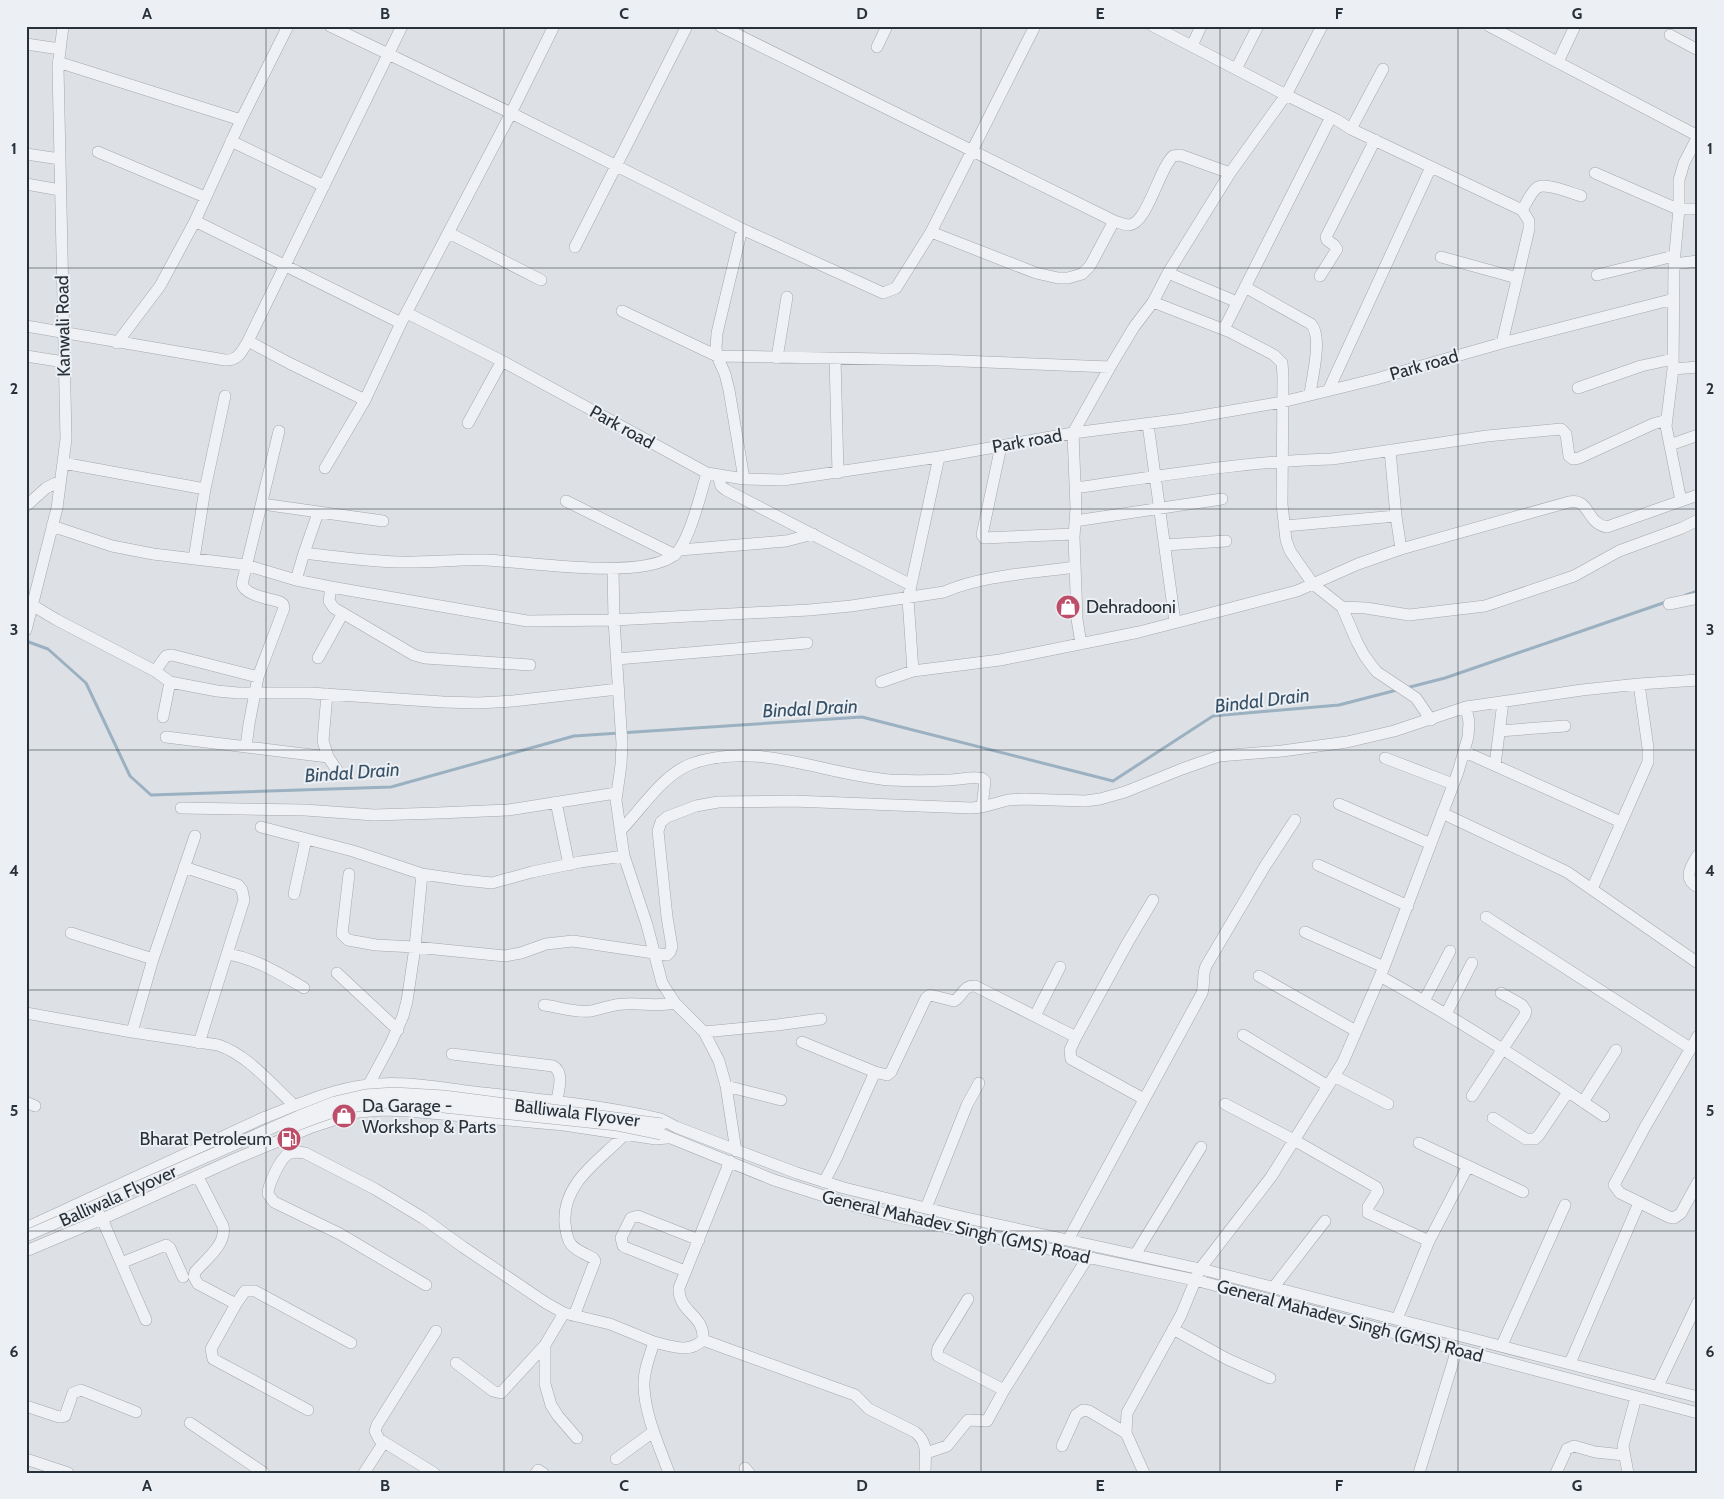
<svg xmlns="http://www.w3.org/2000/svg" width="1724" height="1499" viewBox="0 0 1724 1499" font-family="Cabin,sans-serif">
  <rect width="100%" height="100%" fill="#dde1e5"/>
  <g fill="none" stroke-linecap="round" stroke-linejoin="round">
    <path stroke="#9bb1c1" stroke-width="3" d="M 1686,595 L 1698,591
      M 26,641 L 48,649 L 86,683 L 130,776 L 151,795 L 391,787 L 574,736 L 862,717 L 1113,781 L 1213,716 L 1339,705 L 1397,690
      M 1406,688 L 1445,678 L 1666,602"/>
    <defs>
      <path id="minor" d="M 330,26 L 511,113 L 742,229 L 883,293 L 896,288 L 931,232 L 1035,26
        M 720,26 L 1114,221 C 1118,222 1124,225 1129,225 C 1147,224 1159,169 1173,156 L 1180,155 L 1230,173
        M 1153,26 L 1286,95 L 1337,120 L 1351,129 L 1522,210 L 1529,221 L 1529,229 L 1502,343
        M 1489,26 L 1698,136
        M 1670,35 L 1698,50
        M 26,44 L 60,49
        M 1192,46 L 1201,26
        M 877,47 L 887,26
        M 58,62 L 241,120
        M 1558,62 L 1575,26
        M 1236,69 L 1258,26
        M 1351,129 L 1383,69
        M 231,141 L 324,186
        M 98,152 L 205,197
        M 26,154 L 60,159
        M 1595,173 L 1673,207 L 1679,209 L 1698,209
        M 26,184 L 60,190
        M 1522,210 C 1527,203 1531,191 1538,187 C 1547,183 1571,193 1581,196
        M 195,221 L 401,323
        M 742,229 L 717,333 L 716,348 L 717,356 L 725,374 L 729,390 L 744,479
        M 931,232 L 1036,273 L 1058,278 L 1068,278 L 1082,274 L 1090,266 L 1114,221
        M 449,233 L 541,280
        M 575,247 L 687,26
        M 1441,257 L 1517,278
        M 1674,264 L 1698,261
        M 1168,273 L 1237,302
        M 1597,275 L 1674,256
        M 1320,276 L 1337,249 L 1334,245 L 1327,240 L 1326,237 L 1375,140
        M 1245,287 L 1311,324 C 1323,337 1312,377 1310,394
        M 1153,302 L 1230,332 L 1274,355 L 1282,363 L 1283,376 L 1282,504 L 1286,540 L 1290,551 L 1313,584 L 1342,607 L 1357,642 L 1364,655 L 1372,666 L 1377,672 L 1416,698 L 1431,720
        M 622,311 L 717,356 L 937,360 L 1110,367
        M 407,313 L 502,361 L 707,473 L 744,479 L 783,480 L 939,457 L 1073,433 L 1183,419 L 1282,402 L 1376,379 L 1502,343 L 1674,299
        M 26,326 L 225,360 C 238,361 242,351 248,341 L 402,26
        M 1224,329 L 1331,117
        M 248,341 L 289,363 L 365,400
        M 117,343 L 160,286 L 195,221 L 241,120 L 288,26
        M 26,356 L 64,362
        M 777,358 L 787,297
        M 835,358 L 838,473
        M 1673,369 L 1698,367
        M 1578,388 L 1641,366 L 1673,359
        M 1329,389 L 1431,167
        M 468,423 L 502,361
        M 1148,424 L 1175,622
        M 1670,445 L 1698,435
        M 1001,446 L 982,535 L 984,538 L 1074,534
        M 1390,450 L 1396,516
        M 63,463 L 205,489
        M 325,468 L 365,400 L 401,323 L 511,113 L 554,26
        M 718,475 L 721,486 L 726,490 L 911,585
        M 1075,488 C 1160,476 1246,461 1332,459 L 1487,436 L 1561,429 L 1566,434 L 1569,456 L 1573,459 L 1579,458 L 1653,424 L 1667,420
        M 566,501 L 675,555
        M 1681,501 L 1666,426 L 1673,369 L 1674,264 L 1679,209 L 1679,180 L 1684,163 L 1698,136
        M 262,504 L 383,521
        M 26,506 L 46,488 L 60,481
        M 1075,521 L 1222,499
        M 52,526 L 112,546 L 153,554 L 246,565 L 296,580 L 331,587 L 527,621 L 614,620 L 809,610 L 851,606 L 944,592 C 982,575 1034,573 1075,567
        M 1285,526 L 1396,516 L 1401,549
        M 1165,545 L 1226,541
        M 680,550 L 786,541 L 813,534
        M 304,553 L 318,513
        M 194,559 L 205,489 L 225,396
        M 613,569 L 614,620 L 622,744 L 621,765 L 616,800 L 624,856 L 647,925 L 662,983 L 675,1003 L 704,1032 L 719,1061 L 726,1086 L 736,1151
        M 296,580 L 304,553 C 336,557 367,561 399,562 C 428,563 457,559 486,560 C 530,562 638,580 673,556 C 689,545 701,492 707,473
        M 331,587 L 329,601 L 334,608 L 414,655 L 425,658 L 530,665
        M 1669,604 L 1698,598
        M 32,605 L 57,620 L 155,671 L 170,682 L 217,691 L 238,693 L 310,693 L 443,702 L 478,703 L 513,701 L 618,689
        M 1342,607 L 1366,608 L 1409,615 L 1485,606 L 1574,576 L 1619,551 L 1682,528 L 1698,520
        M 26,630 L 57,508 L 66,439 L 58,67 L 63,26
        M 1081,644 L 1077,619 L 1076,592 L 1074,537 L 1076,508 L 1073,433 L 1110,367 L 1134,327 L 1153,302 L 1168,273 L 1230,173 L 1286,95 L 1322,26
        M 318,658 L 343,613
        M 617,659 L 807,643
        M 155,671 L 166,656 L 172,655 L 258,677
        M 913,671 L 908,599 L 939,457
        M 881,682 L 913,671 L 1000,660 L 1139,632 L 1297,591 L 1358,564 L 1401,549 L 1569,502 C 1591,498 1585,523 1607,527 L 1698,495
        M 327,694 L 323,741 L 328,757 L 337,770
        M 163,717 L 170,682
        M 1499,731 L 1565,726
        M 166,737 L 328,757
        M 246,747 L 249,724 L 258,677 L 284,608 L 283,604 L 280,602 C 268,598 246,596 242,584 L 279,431
        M 1465,752 L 1621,822
        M 1385,758 L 1453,784
        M 1495,765 L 1503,702
        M 556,802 L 569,865
        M 1339,804 L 1431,844
        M 181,808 L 305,810 L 374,815 L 438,813 L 508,810 L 616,793
        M 1442,813 L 1567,872 L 1698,963
        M 261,827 L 353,851 L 422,874 L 463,880 L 492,883 L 532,872 L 580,862 L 624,856
        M 620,831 C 641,810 662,775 691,764 C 757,740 824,775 890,780 C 909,781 929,781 948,780 C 958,780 968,777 978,778 C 982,778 982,778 985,781 L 982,807
        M 1698,855 C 1691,866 1682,879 1698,887
        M 1318,865 L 1408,906
        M 184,867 L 238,885 L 242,890 L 244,900 L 199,1043
        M 349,874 L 342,934 L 348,940 L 376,945 L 415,947 L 505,956 L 521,953 L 546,944 L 573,941 L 667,955 L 670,952 L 672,947 L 667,917 L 658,831 L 661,822 L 667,817 L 696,806 L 718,802 L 793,801 L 971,808 L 982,807 L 1008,800 L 1024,799 L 1085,801 L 1100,799 L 1125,792 L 1182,769 L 1219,756 L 1282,751 L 1347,742 L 1394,731 L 1466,707 L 1582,690 L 1639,684 L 1698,680
        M 1592,889 L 1648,762 L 1648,748 L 1639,684
        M 294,894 L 306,839
        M 1486,917 L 1690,1048
        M 1305,932 L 1384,967
        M 71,933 L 153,959
        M 228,954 C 256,959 279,973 304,988
        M 337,973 L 398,1030
        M 1259,976 L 1356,1031
        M 1380,976 C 1457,1019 1531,1066 1604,1116
        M 1424,1001 L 1450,951
        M 544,1005 C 559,1007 576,1013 591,1011 C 602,1009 612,1004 625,1004 C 644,1003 655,1007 675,1003
        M 26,1013 L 132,1032 L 218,1045 C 248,1055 271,1084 295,1106
        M 1446,1014 L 1472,963
        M 1035,1016 L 1060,967
        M 132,1032 L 153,959 L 195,836
        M 704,1032 L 777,1025 L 821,1019
        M 1243,1035 L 1328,1086
        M 1698,1036 L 1645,1127 L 1614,1185 L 1620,1193 L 1669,1217 L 1674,1218 L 1681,1213 L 1698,1182
        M 1076,1037 L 1128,942 L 1153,900
        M 802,1042 L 875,1072
        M 452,1054 L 553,1066 C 565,1073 558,1090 557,1101
        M 1334,1076 L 1388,1104
        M 369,1084 L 391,1043 L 403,1016 L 407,1001 L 415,947 L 422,874
        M 726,1086 L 781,1100
        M 1472,1096 L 1525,1015 L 1526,1011 L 1522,1005 L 1501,993
        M 26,1102 L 35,1106
        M 1583,1102 L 1616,1050
        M 1225,1104 L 1294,1140 L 1376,1187 L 1378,1191 L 1368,1207 L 1368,1213 L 1429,1241
        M 1493,1118 L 1526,1139 L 1535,1139 L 1539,1135 L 1568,1092
        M 661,1134 L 774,1180 L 855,1206 L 898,1217 L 1195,1280 L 1698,1413
        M 1419,1143 L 1523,1192
        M 198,1177 L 223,1226 C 227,1244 206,1259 195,1272 L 194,1277 L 198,1284 L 236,1304 L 211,1349 L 213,1359 L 308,1410
        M 824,1182 L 836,1159 L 875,1072 L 887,1075 L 891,1072 L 926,998 L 930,995 L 954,1001 C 963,996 963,985 975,986 L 1076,1037 L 1070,1050 L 1071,1059 L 1144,1099
        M 90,1198 L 102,1219 L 146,1320
        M 926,1208 L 967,1105 L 979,1083
        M 26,1228 L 263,1118 C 297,1105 332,1089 368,1085 C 403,1080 439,1088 474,1092 C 537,1099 600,1105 661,1119 L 676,1127 L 728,1147 L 797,1173 L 844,1188 L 962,1217 L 1205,1270 L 1698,1397
        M 1068,1240 L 1202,993 C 1205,983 1202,975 1206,966 L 1265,866 L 1295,820
        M 26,1251 L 102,1219 L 235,1159 L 312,1127 L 358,1112 L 383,1110 L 408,1111 L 564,1125 L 656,1139 L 667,1138
        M 1135,1255 L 1201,1147
        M 121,1263 L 166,1245 L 170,1248 L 183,1277
        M 685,1271 L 627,1248 L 623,1246 L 621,1238 L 631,1218 L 638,1216 L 699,1240
        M 426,1285 L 340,1234 L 274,1202 L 268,1194 C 268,1185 280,1159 288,1154 C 294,1151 299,1152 305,1153 L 375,1189 L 423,1218 L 463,1247 L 546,1303 L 564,1313 L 610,1324 L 654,1342 C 650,1356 643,1371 644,1387 C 645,1415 659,1446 669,1473
        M 1273,1288 L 1325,1221
        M 968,1299 L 938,1348 L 937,1353 L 938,1356 L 1004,1390 L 1088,1257
        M 236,1304 L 245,1291 L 255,1291 L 351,1343
        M 564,1313 L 545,1345 L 545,1384 L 551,1405 L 558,1416 L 577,1438
        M 574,1316 L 595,1261 L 593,1258 C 573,1248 567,1247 565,1223 C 562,1182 601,1160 625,1134
        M 1397,1319 L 1429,1241 L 1468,1166
        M 1173,1329 L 1227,1359 L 1270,1378
        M 703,1340 L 855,1395 L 869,1409 L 915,1432 C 929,1443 925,1456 925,1473
        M 654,1342 C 671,1346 689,1354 703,1340 C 705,1314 678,1313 679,1288 L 730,1161
        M 1502,1345 L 1565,1205
        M 456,1363 L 493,1391 L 501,1393 L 545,1345
        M 1570,1363 L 1639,1203
        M 1658,1386 L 1698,1302
        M 26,1406 L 59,1417 L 65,1416 L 73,1393 L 81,1390 L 136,1412
        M 190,1423 L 264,1473
        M 1062,1446 L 1076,1415 L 1083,1410 L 1089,1411 L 1126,1433
        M 926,1453 L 947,1446 L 968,1420 L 987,1421 L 1004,1390
        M 26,1459 L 68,1473
        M 616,1459 L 653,1432
        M 745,1468 L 749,1473
        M 364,1473 L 384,1442
        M 434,1473 L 379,1439 L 375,1431 L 377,1425 L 436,1331
        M 536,1473 L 538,1470 L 543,1473
        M 1144,1473 L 1126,1433 L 1127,1413 L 1181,1315 L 1200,1269 L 1271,1177 L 1343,1062 L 1384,967 L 1458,772 L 1468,737 L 1469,722 L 1466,707
        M 1419,1473 L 1457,1349
        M 1556,1473 L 1567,1449 L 1574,1446 L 1595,1452 L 1624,1455
        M 1628,1473 L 1623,1446 L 1636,1397"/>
    </defs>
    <use href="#minor" stroke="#a3a8ae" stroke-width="12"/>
    <use href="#minor" stroke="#eff1f4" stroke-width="11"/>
    <defs>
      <path id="minor-bridge" d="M 287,1129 C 328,1113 360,1100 405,1103 L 617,1125 L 661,1134
        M 26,1236 L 299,1116 L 335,1102 L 365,1095 L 394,1093 L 444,1096 L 662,1124"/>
    </defs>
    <use href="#minor-bridge" stroke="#a3a8ae" stroke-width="12" stroke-linecap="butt"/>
    <use href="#minor-bridge" stroke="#eff1f4" stroke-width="11"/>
  </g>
  <path fill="none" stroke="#283039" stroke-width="1" stroke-opacity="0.55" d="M 266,26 L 266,1473M 504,26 L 504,1473M 743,26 L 743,1473M 981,26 L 981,1473M 1220,26 L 1220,1473M 1458,26 L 1458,1473M 26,268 L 1698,268M 26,509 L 1698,509M 26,750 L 1698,750M 26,990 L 1698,990M 26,1231 L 1698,1231"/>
  <defs>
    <symbol id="shop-disc" viewBox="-11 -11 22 22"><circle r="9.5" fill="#bd4e69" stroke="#eceff3"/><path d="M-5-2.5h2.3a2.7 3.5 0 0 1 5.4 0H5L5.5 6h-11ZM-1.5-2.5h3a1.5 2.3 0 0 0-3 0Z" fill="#fff"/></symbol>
    <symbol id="fuel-disc" viewBox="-11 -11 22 22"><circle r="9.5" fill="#bd4e69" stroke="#eceff3"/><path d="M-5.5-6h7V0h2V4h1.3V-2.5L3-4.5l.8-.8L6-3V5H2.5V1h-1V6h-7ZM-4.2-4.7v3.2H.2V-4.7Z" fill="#fff"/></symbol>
  </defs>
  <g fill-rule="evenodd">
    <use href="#shop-disc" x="1054" y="593" width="28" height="28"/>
    <use href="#shop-disc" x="330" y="1102" width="28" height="28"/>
    <use href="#fuel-disc" x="275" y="1125" width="28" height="28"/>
  </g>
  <g text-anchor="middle" stroke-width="4" stroke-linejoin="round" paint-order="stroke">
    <g font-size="18" fill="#283039" stroke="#eceff3">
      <text transform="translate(63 326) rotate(-91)" y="6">Kanwali Road</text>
      <text transform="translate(1424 365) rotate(-16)" y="6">Park road</text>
      <text transform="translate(622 427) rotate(29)" y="6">Park road</text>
      <text transform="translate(1027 441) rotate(-10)" y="6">Park road</text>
      <text transform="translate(577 1113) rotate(7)" y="6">Balliwala Flyover</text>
      <text transform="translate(118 1196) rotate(-24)" y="6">Balliwala Flyover</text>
      <text transform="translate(956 1227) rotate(13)" y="6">General Mahadev Singh (GMS) Road</text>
      <text transform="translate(1350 1321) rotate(15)" y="6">General Mahadev Singh (GMS) Road</text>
    </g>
    <g font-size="18" fill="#283039" stroke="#eceff3" text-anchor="start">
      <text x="1086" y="613">Dehradooni</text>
      <text x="362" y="1112">Da Garage -<tspan x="362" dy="21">Workshop &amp; Parts</tspan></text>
      <text x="272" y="1145" text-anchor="end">Bharat Petroleum</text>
    </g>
    <g font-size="19" font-style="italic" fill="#375268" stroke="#eceff3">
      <text transform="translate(1262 700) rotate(-7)" y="7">Bindal Drain</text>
      <text transform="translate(810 708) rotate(-3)" y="7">Bindal Drain</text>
      <text transform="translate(352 772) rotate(-4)" y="7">Bindal Drain</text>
    </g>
  </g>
  <rect width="1724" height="1499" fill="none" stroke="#eceff3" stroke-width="55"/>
  <rect x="28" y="28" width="1668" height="1444" fill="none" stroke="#283039" stroke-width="2"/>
  <g font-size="16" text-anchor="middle" font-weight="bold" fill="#283039">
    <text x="147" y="19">A</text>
    <text x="385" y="19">B</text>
    <text x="624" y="19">C</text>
    <text x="862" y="19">D</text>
    <text x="1100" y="19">E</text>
    <text x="1339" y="19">F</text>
    <text x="1577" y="19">G</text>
    <text x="14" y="154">1</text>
    <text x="1710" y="154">1</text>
    <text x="14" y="394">2</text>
    <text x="1710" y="394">2</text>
    <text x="14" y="635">3</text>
    <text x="1710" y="635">3</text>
    <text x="14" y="876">4</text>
    <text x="1710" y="876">4</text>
    <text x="14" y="1116">5</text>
    <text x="1710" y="1116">5</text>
    <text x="14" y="1357">6</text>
    <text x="1710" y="1357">6</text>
    <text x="147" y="1491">A</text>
    <text x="385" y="1491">B</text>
    <text x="624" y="1491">C</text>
    <text x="862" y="1491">D</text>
    <text x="1100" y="1491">E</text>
    <text x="1339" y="1491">F</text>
    <text x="1577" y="1491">G</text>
  </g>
</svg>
